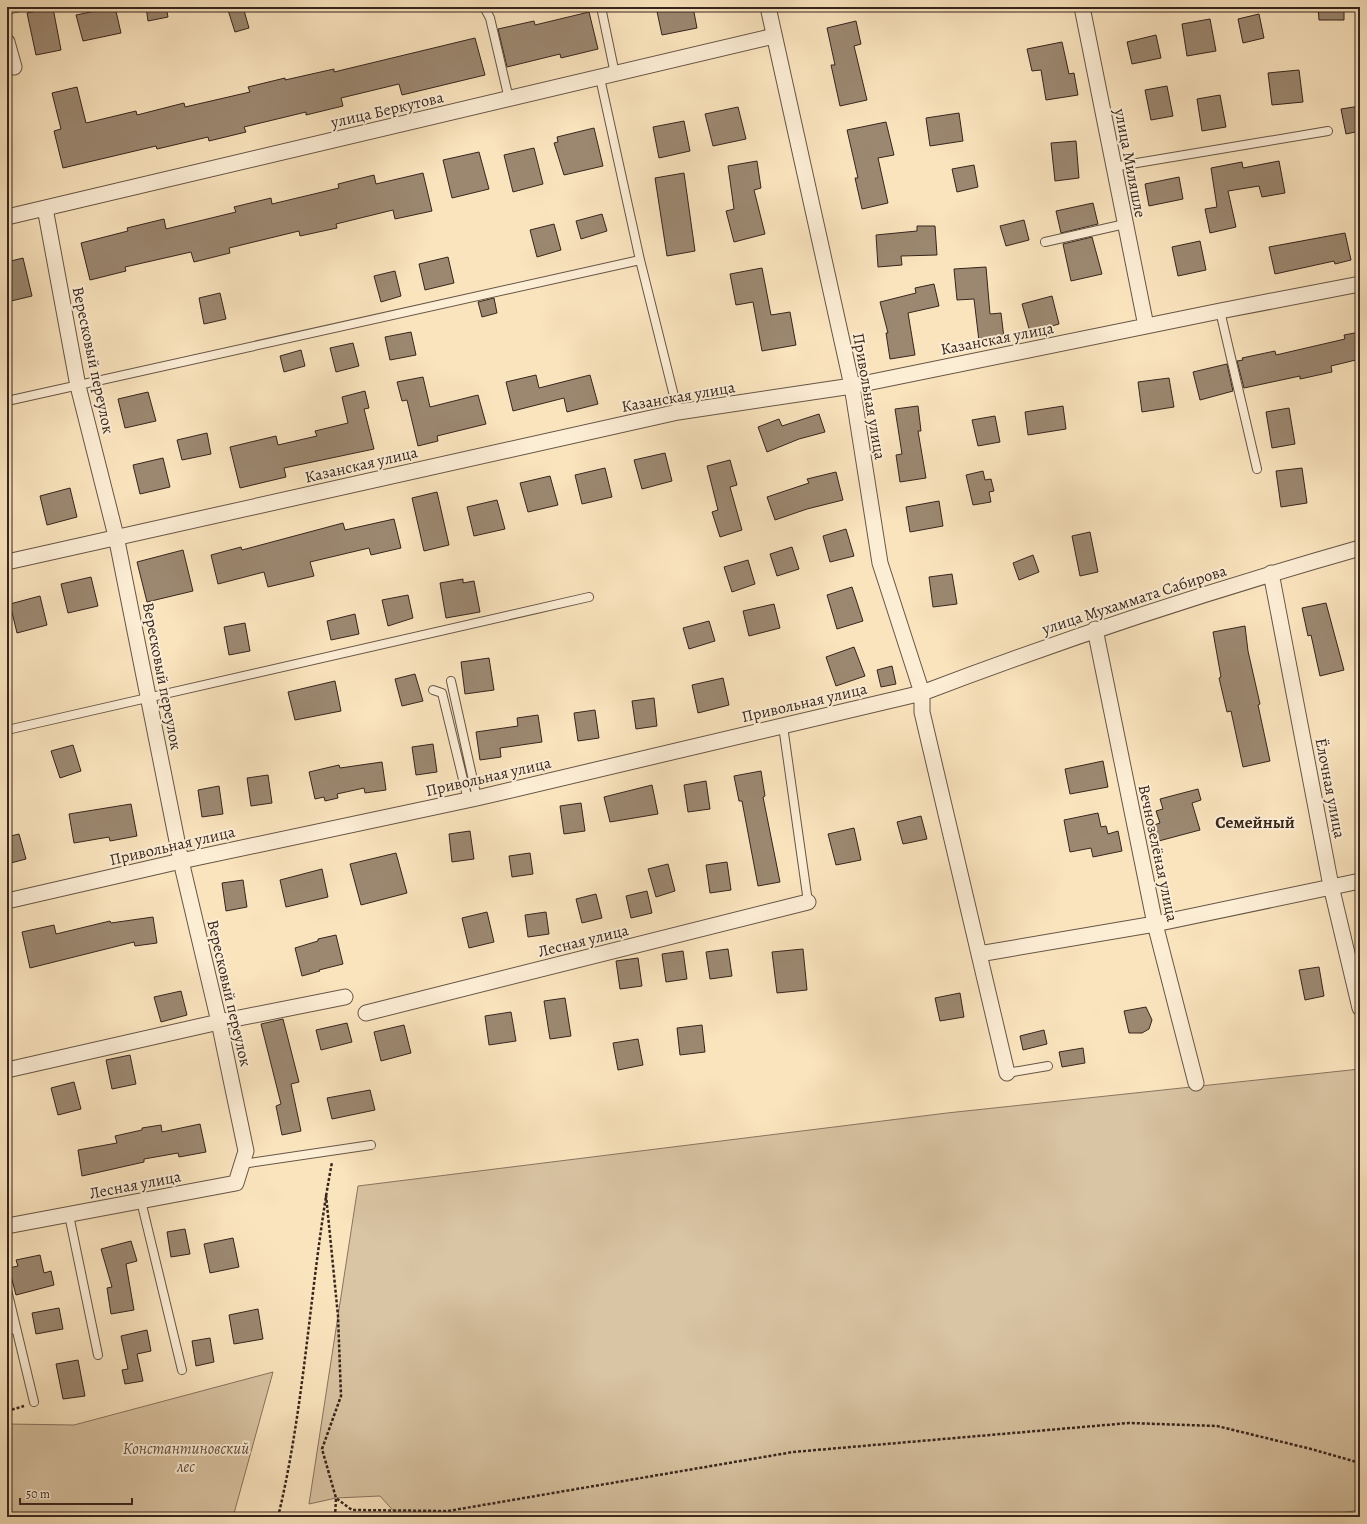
<svg xmlns="http://www.w3.org/2000/svg" width="1367" height="1524" viewBox="0 0 1367 1524" font-family="Alegreya,serif">
  <rect width="100%" height="100%" fill="#fae4be"/>
  <filter id="stains"><feTurbulence type="fractalNoise" baseFrequency=".005" numOctaves="4"/><feColorMatrix values="0 0 0 0 .2 0 0 0 0 .09 0 0 0 0 .02 0 0 0 .5 -.17"/></filter>
  <radialGradient id="worn" r=".72"><stop offset=".6" stop-color="#630" stop-opacity="0"/><stop offset="1" stop-color="#630" stop-opacity=".3"/></radialGradient>
  <path fill="#d9c4a3" stroke="#887460" d="M 1360,1069 L 1360,1510 L 1315,1517 L 399,1517 L 380,1496 L 336,1498 L 309,1504 L 358,1186 L 947,1113 Z
    M 273,1372 L 233,1517 L 7,1517 L 7,1424 L 74,1425 Z"/>
  <path fill="#9c8871" stroke="#36251d" d="M 115,7 L 121,33 L 83,41 L 76,15 Z
    M 146,7 L 166,7 L 168,17 L 148,21 Z
    M 227,7 L 243,7 L 249,28 L 235,32 Z
    M 656,7 L 693,7 L 697,28 L 662,35 Z
    M 1318,7 L 1344,7 L 1344,20 L 1319,20 Z
    M 53,8 L 61,50 L 36,55 L 27,13 Z
    M 589,12 L 598,49 L 561,58 L 560,54 L 507,67 L 498,29 L 534,21 L 535,25 Z
    M 1259,14 L 1264,38 L 1243,43 L 1238,19 Z
    M 1210,19 L 1216,51 L 1187,56 L 1182,24 Z
    M 856,21 L 861,44 L 854,46 L 867,100 L 840,106 L 831,65 L 835,65 L 827,28 Z
    M 1156,35 L 1161,58 L 1132,64 L 1127,42 Z
    M 475,38 L 485,75 L 402,95 L 399,84 L 341,98 L 343,106 L 306,115 L 306,112 L 244,127 L 246,132 L 209,141 L 208,137 L 157,149 L 156,146 L 63,168 L 54,131 L 61,129 L 52,93 L 77,87 L 86,123 L 136,111 L 137,115 L 184,103 L 185,107 L 250,92 L 248,87 L 285,78 L 285,80 L 334,69 L 334,72 Z
    M 1062,42 L 1069,74 L 1074,73 L 1078,95 L 1046,100 L 1041,70 L 1032,71 L 1027,49 Z
    M 1299,70 L 1303,102 L 1272,105 L 1268,73 Z
    M 1167,86 L 1173,116 L 1151,120 L 1145,90 Z
    M 1220,95 L 1226,127 L 1202,131 L 1197,99 Z
    M 1360,106 L 1360,131 L 1346,134 L 1341,109 Z
    M 738,107 L 746,139 L 713,146 L 705,114 Z
    M 959,113 L 963,141 L 930,146 L 926,118 Z
    M 684,121 L 690,151 L 659,158 L 653,127 Z
    M 886,122 L 894,155 L 878,158 L 888,203 L 862,209 L 855,178 L 858,178 L 847,130 Z
    M 594,128 L 603,166 L 564,175 L 554,143 L 558,142 L 557,137 Z
    M 1076,141 L 1079,178 L 1055,181 L 1051,143 Z
    M 534,148 L 543,184 L 513,192 L 504,155 Z
    M 479,152 L 489,189 L 452,198 L 443,160 Z
    M 757,161 L 761,188 L 754,190 L 765,234 L 734,242 L 726,211 L 734,209 L 728,166 Z
    M 1279,161 L 1285,193 L 1262,197 L 1259,186 L 1228,191 L 1236,227 L 1210,233 L 1205,209 L 1217,207 L 1211,168 L 1242,162 L 1243,168 Z
    M 974,165 L 978,187 L 957,192 L 952,169 Z
    M 423,173 L 432,211 L 395,219 L 393,210 L 336,224 L 337,228 L 300,236 L 299,231 L 229,248 L 230,253 L 194,262 L 191,252 L 125,267 L 126,271 L 90,280 L 81,243 L 128,231 L 127,228 L 164,219 L 166,229 L 236,212 L 234,207 L 271,198 L 272,204 L 339,188 L 338,184 L 374,175 L 376,184 Z
    M 684,173 L 695,251 L 667,256 L 655,178 Z
    M 1179,177 L 1183,199 L 1149,206 L 1145,184 Z
    M 1093,203 L 1098,224 L 1061,233 L 1056,211 Z
    M 602,214 L 607,231 L 581,239 L 576,221 Z
    M 1024,220 L 1029,240 L 1006,246 L 1000,226 Z
    M 554,224 L 561,250 L 537,257 L 530,230 Z
    M 917,226 L 935,226 L 937,255 L 901,256 L 902,265 L 878,267 L 876,235 L 917,231 Z
    M 1345,233 L 1351,260 L 1335,264 L 1334,261 L 1275,274 L 1269,247 Z
    M 1092,237 L 1102,274 L 1071,281 L 1063,244 Z
    M 1200,241 L 1206,270 L 1178,276 L 1172,247 Z
    M 448,257 L 454,283 L 425,290 L 419,264 Z
    M 23,258 L 32,296 L 7,302 L 7,262 Z
    M 986,267 L 990,314 L 1001,313 L 1004,338 L 979,341 L 974,299 L 957,300 L 954,269 Z
    M 762,268 L 771,315 L 790,312 L 796,345 L 762,351 L 753,302 L 736,305 L 730,274 Z
    M 395,271 L 401,296 L 381,302 L 374,276 Z
    M 934,284 L 939,306 L 908,313 L 915,355 L 890,359 L 886,333 L 888,333 L 880,302 L 916,293 L 915,288 Z
    M 220,293 L 226,319 L 204,324 L 199,298 Z
    M 1052,296 L 1059,324 L 1030,332 L 1022,304 Z
    M 494,298 L 497,313 L 482,317 L 478,302 Z
    M 411,332 L 416,355 L 390,360 L 385,337 Z
    M 1360,332 L 1360,359 L 1331,366 L 1332,372 L 1300,379 L 1300,376 L 1244,388 L 1237,361 L 1243,360 L 1242,358 L 1275,351 L 1276,355 L 1345,339 L 1344,335 Z
    M 353,343 L 359,366 L 336,372 L 330,348 Z
    M 301,350 L 305,366 L 284,372 L 280,356 Z
    M 1227,364 L 1233,391 L 1200,400 L 1193,372 Z
    M 536,375 L 539,388 L 590,375 L 598,404 L 567,412 L 564,398 L 513,411 L 506,382 Z
    M 423,377 L 430,407 L 478,395 L 486,424 L 437,436 L 438,441 L 418,446 L 407,400 L 402,401 L 397,382 Z
    M 1169,378 L 1174,407 L 1142,412 L 1138,382 Z
    M 365,391 L 369,408 L 364,409 L 374,449 L 284,468 L 286,477 L 240,488 L 230,447 L 276,436 L 278,445 L 317,436 L 315,431 L 348,423 L 342,397 Z
    M 148,392 L 156,421 L 125,428 L 118,399 Z
    M 918,406 L 921,431 L 918,431 L 926,478 L 900,482 L 896,455 L 902,454 L 895,409 Z
    M 1063,406 L 1066,429 L 1028,435 L 1025,412 Z
    M 1289,408 L 1295,444 L 1272,448 L 1266,412 Z
    M 819,414 L 825,432 L 799,439 L 767,452 L 758,427 L 779,419 L 782,426 Z
    M 995,416 L 1000,442 L 978,446 L 972,420 Z
    M 207,433 L 211,454 L 182,460 L 177,440 Z
    M 665,453 L 672,481 L 642,489 L 634,460 Z
    M 163,458 L 170,487 L 140,494 L 133,465 Z
    M 730,460 L 737,485 L 730,487 L 742,530 L 720,537 L 712,512 L 718,510 L 707,466 Z
    M 605,468 L 612,497 L 582,504 L 575,475 Z
    M 1302,468 L 1307,503 L 1281,507 L 1276,471 Z
    M 983,471 L 985,480 L 991,479 L 994,491 L 989,492 L 991,502 L 973,505 L 966,475 Z
    M 836,472 L 843,500 L 807,509 L 775,520 L 767,497 L 809,483 L 807,479 Z
    M 550,476 L 558,505 L 528,512 L 520,483 Z
    M 70,488 L 77,517 L 47,525 L 40,496 Z
    M 437,492 L 449,545 L 424,551 L 412,498 Z
    M 497,500 L 505,529 L 474,536 L 467,507 Z
    M 939,501 L 943,526 L 910,532 L 906,507 Z
    M 394,519 L 401,548 L 371,555 L 369,548 L 310,562 L 314,576 L 268,587 L 264,572 L 218,584 L 211,555 L 241,547 L 242,550 L 343,523 L 345,530 Z
    M 846,529 L 854,556 L 830,562 L 823,536 Z
    M 1090,532 L 1098,572 L 1080,576 L 1072,536 Z
    M 792,547 L 799,569 L 777,576 L 770,554 Z
    M 183,550 L 193,591 L 147,602 L 137,562 Z
    M 1033,555 L 1039,572 L 1019,580 L 1013,563 Z
    M 748,560 L 755,584 L 732,592 L 724,567 Z
    M 952,574 L 957,604 L 933,607 L 929,577 Z
    M 91,577 L 98,606 L 68,613 L 61,584 Z
    M 463,579 L 463,583 L 474,581 L 480,612 L 446,618 L 440,583 Z
    M 852,587 L 863,621 L 837,629 L 827,595 Z
    M 408,595 L 413,618 L 388,626 L 382,600 Z
    M 40,596 L 47,625 L 17,633 L 10,604 Z
    M 1326,603 L 1344,670 L 1320,676 L 1311,635 L 1308,636 L 1302,608 Z
    M 774,604 L 780,628 L 749,636 L 743,611 Z
    M 355,614 L 359,634 L 331,640 L 327,621 Z
    M 709,621 L 715,641 L 689,649 L 683,628 Z
    M 245,623 L 250,651 L 229,655 L 224,627 Z
    M 1245,626 L 1248,651 L 1260,704 L 1258,705 L 1270,761 L 1243,767 L 1231,711 L 1227,712 L 1219,678 L 1221,677 L 1213,632 Z
    M 854,647 L 865,676 L 836,686 L 826,657 Z
    M 489,658 L 494,690 L 465,694 L 461,662 Z
    M 892,666 L 896,684 L 881,687 L 877,670 Z
    M 415,674 L 423,701 L 402,706 L 395,679 Z
    M 723,678 L 729,705 L 698,713 L 692,685 Z
    M 335,681 L 341,711 L 295,720 L 288,692 Z
    M 654,698 L 657,726 L 636,729 L 632,701 Z
    M 595,710 L 599,738 L 578,741 L 574,713 Z
    M 538,715 L 542,742 L 500,748 L 501,757 L 480,760 L 476,732 L 518,726 L 517,718 Z
    M 433,744 L 437,772 L 416,775 L 412,747 Z
    M 73,745 L 81,771 L 60,778 L 51,751 Z
    M 1103,761 L 1108,787 L 1070,794 L 1065,769 Z
    M 382,762 L 386,790 L 365,793 L 364,788 L 337,794 L 338,798 L 325,801 L 324,797 L 315,799 L 309,772 L 339,765 L 340,768 Z
    M 761,771 L 765,796 L 763,797 L 780,882 L 758,886 L 742,801 L 739,801 L 734,776 Z
    M 268,775 L 272,803 L 251,806 L 247,778 Z
    M 706,781 L 710,809 L 688,812 L 684,785 Z
    M 652,785 L 658,814 L 610,822 L 604,797 Z
    M 219,786 L 223,814 L 202,817 L 198,790 Z
    M 1198,789 L 1201,800 L 1192,803 L 1200,830 L 1155,842 L 1151,826 L 1160,823 L 1156,811 L 1163,809 L 1160,799 Z
    M 581,803 L 585,831 L 564,834 L 560,806 Z
    M 131,804 L 137,836 L 110,841 L 109,837 L 74,843 L 69,814 Z
    M 1098,813 L 1101,827 L 1106,826 L 1108,834 L 1118,831 L 1122,851 L 1093,857 L 1091,848 L 1070,852 L 1064,820 Z
    M 921,816 L 927,839 L 903,844 L 897,822 Z
    M 854,828 L 861,860 L 836,865 L 828,834 Z
    M 470,831 L 474,859 L 452,862 L 449,834 Z
    M 19,834 L 26,859 L 7,864 L 7,837 Z
    M 396,853 L 407,893 L 361,905 L 350,864 Z
    M 530,853 L 533,874 L 512,877 L 509,856 Z
    M 727,862 L 731,890 L 710,893 L 706,865 Z
    M 668,864 L 675,891 L 656,897 L 648,869 Z
    M 322,869 L 328,897 L 286,907 L 280,880 Z
    M 243,880 L 247,907 L 226,911 L 222,883 Z
    M 647,891 L 652,913 L 631,918 L 626,896 Z
    M 596,894 L 602,918 L 582,923 L 576,899 Z
    M 487,912 L 494,942 L 469,948 L 462,918 Z
    M 546,912 L 549,934 L 528,937 L 525,915 Z
    M 153,917 L 157,943 L 135,946 L 134,942 L 30,968 L 22,932 L 54,925 L 56,934 L 110,921 L 111,923 Z
    M 336,935 L 343,964 L 319,970 L 320,971 L 302,976 L 295,948 L 318,941 L 318,939 Z
    M 728,949 L 732,976 L 710,979 L 706,952 Z
    M 803,949 L 807,990 L 777,993 L 772,952 Z
    M 683,951 L 687,979 L 666,982 L 662,954 Z
    M 638,958 L 642,986 L 620,989 L 616,961 Z
    M 1319,967 L 1324,996 L 1305,1000 L 1299,970 Z
    M 181,991 L 187,1015 L 161,1022 L 154,997 Z
    M 960,993 L 964,1017 L 940,1021 L 935,998 Z
    M 565,998 L 571,1036 L 550,1039 L 544,1001 Z
    M 1146,1007 L 1152,1020 L 1149,1029 L 1142,1033 L 1129,1033 L 1124,1011 Z
    M 511,1012 L 516,1041 L 489,1045 L 485,1016 Z
    M 283,1019 L 299,1082 L 291,1084 L 301,1131 L 282,1135 L 276,1106 L 281,1104 L 261,1024 Z
    M 347,1023 L 352,1042 L 321,1050 L 316,1030 Z
    M 404,1025 L 411,1053 L 381,1061 L 374,1032 Z
    M 702,1025 L 705,1052 L 680,1055 L 677,1028 Z
    M 1044,1030 L 1047,1044 L 1023,1050 L 1020,1036 Z
    M 638,1039 L 643,1065 L 618,1070 L 613,1043 Z
    M 1083,1048 L 1085,1063 L 1062,1067 L 1059,1052 Z
    M 130,1055 L 136,1084 L 112,1089 L 106,1060 Z
    M 74,1082 L 81,1109 L 58,1115 L 51,1088 Z
    M 370,1090 L 375,1110 L 332,1119 L 327,1098 Z
    M 200,1124 L 206,1152 L 179,1157 L 178,1153 L 144,1159 L 144,1162 L 82,1176 L 78,1150 L 117,1143 L 115,1136 L 142,1130 L 142,1128 L 161,1125 L 162,1132 Z
    M 185,1229 L 190,1254 L 171,1257 L 167,1232 Z
    M 233,1238 L 239,1267 L 210,1273 L 204,1244 Z
    M 131,1241 L 137,1261 L 126,1264 L 134,1310 L 111,1314 L 107,1288 L 112,1287 L 101,1249 Z
    M 40,1255 L 44,1273 L 51,1271 L 54,1285 L 16,1295 L 9,1268 L 18,1266 L 16,1260 Z
    M 59,1308 L 63,1329 L 36,1334 L 32,1313 Z
    M 258,1309 L 263,1339 L 234,1344 L 229,1315 Z
    M 147,1330 L 151,1351 L 137,1354 L 143,1381 L 125,1384 L 122,1370 L 128,1369 L 121,1336 Z
    M 210,1338 L 214,1362 L 196,1366 L 192,1341 Z
    M 78,1360 L 85,1396 L 63,1399 L 56,1364 Z"/>
  <g fill="none" stroke-linecap="round" stroke-linejoin="round">
    <defs>
      <path id="lane" d="M 484,7 L 490,18 L 509,99
        M 601,7 L 615,74
        M 7,10 L 20,7
        M 600,78 L 640,260 L 678,412
        M 1113,167 L 1328,131
        M 1045,242 L 1125,224
        M 1220,311 L 1257,469
        M 7,401 L 640,260
        M 451,681 L 477,798
        M 433,690 L 442,693 L 468,800
        M 783,726 L 808,902
        M 7,730 L 589,597
        M 1007,1073 L 1048,1066
        M 242,1164 L 371,1145
        M 141,1201 L 182,1370
        M 69,1215 L 98,1355
        M 7,1290 L 34,1402
        M 7,1330 L 16,1329"/>
      <path id="street" d="M 1082,7 L 1146,326
        M 7,42 L 14,67
        M 7,217 L 774,36
        M 7,562 L 678,412 L 852,386 L 1220,311 L 1360,284
        M 1271,573 L 1331,886 L 1360,1008
        M 1095,629 L 1155,924 L 1196,1083
        M 7,901 L 181,861 L 477,798 L 922,693 L 880,563 L 852,386 L 768,7
        M 979,954 L 1155,924 L 1360,881
        M 366,1013 L 808,902
        M 7,1070 L 219,1022 L 345,997
        M 1007,1073 L 922,712 L 922,693 C 1066,638 1212,590 1360,548
        M 7,1226 L 236,1183 L 246,1151 L 219,1022 L 181,861 L 116,536 L 78,386 L 45,208"/>
    </defs>
    <use href="#lane" stroke="#675545" stroke-width="10"/>
    <use href="#street" stroke="#675545" stroke-width="17"/>
    <path stroke="#36251d" stroke-width="2.5" stroke-dasharray="3 2" stroke-linecap="butt" d="M 326,1195 L 338,1316 L 341,1396 L 322,1449 L 336,1498 L 352,1510 L 448,1511 L 793,1452 L 1129,1423 L 1217,1426 L 1311,1449 L 1360,1463
      M 7,1411 L 24,1406
      M 278,1517 C 306,1401 310,1279 332,1162
      M 335,1517 L 336,1498"/>
    <use href="#lane" stroke="#fcedd5" stroke-width="8"/>
    <use href="#street" stroke="#fcedd5" stroke-width="15"/>
  </g>
  <g text-anchor="middle" stroke-width="4" stroke-linejoin="round" paint-order="stroke">
    <g font-size="16" fill="#36251d" stroke="#fcedd5">
      <text transform="translate(387 109) rotate(-13)" y="6">улица Беркутова</text>
      <text transform="translate(1131 163) rotate(79)" y="6">улица Миляшле</text>
      <text transform="translate(997 338) rotate(-11)" y="6">Казанская улица</text>
      <text transform="translate(94 360) rotate(78)" y="6">Вересковый переулок</text>
      <text transform="translate(678 396) rotate(-10)" y="6">Казанская улица</text>
      <text transform="translate(870 396) rotate(80)" y="6">Привольная улица</text>
      <text transform="translate(361 464) rotate(-13)" y="6">Казанская улица</text>
      <text transform="translate(1134 599) rotate(-18)" y="6">улица Мухаммата Сабирова</text>
      <text transform="translate(163 676) rotate(79)" y="6">Вересковый переулок</text>
      <text transform="translate(804 702) rotate(-13)" y="6">Привольная улица</text>
      <text transform="translate(488 776) rotate(-13)" y="6">Привольная улица</text>
      <text transform="translate(1331 788) rotate(79)" y="6">Ёлочная улица</text>
      <text transform="translate(172 845) rotate(-13)" y="6">Привольная улица</text>
      <text transform="translate(1159 853) rotate(78)" y="6">Вечнозелёная улица</text>
      <text transform="translate(583 940) rotate(-14)" y="6">Лесная улица</text>
      <text transform="translate(230 993) rotate(77)" y="6">Вересковый переулок</text>
      <text transform="translate(135 1184) rotate(-11)" y="6">Лесная улица</text>
    </g>
    <g font-size="16" font-style="italic" fill="#5f4d3e" stroke="#fcedd5">
      <text x="186" y="1454">Константиновский<tspan x="186" dy="18">лес</tspan></text>
    </g>
    <g font-size="17" font-weight="bold" fill="#36251d" stroke="#fcedd5">
      <text x="1255" y="828">Семейный</text>
    </g>
  </g>
  <rect width="1367" height="1524" fill="none" stroke="#fae4be" stroke-width="24"/>
  <rect x="8" y="8" width="1351" height="1508" fill="none" stroke="#36251d" stroke-width="2"/>
  <rect x="12" y="12" width="1343" height="1500" fill="none" stroke="#36251d"/>
  <path d="M20 1498v6h112v-6" fill="none" stroke="#36251d" stroke-width="2"/>
  <text x="26" y="1498" font-size="12" fill="#36251d" stroke="#fcedd5" stroke-width="3" paint-order="stroke">50 m</text>
  <rect width="100%" height="100%" filter="url(#stains)"/>
  <rect width="100%" height="100%" fill="url(#worn)"/>
</svg>
